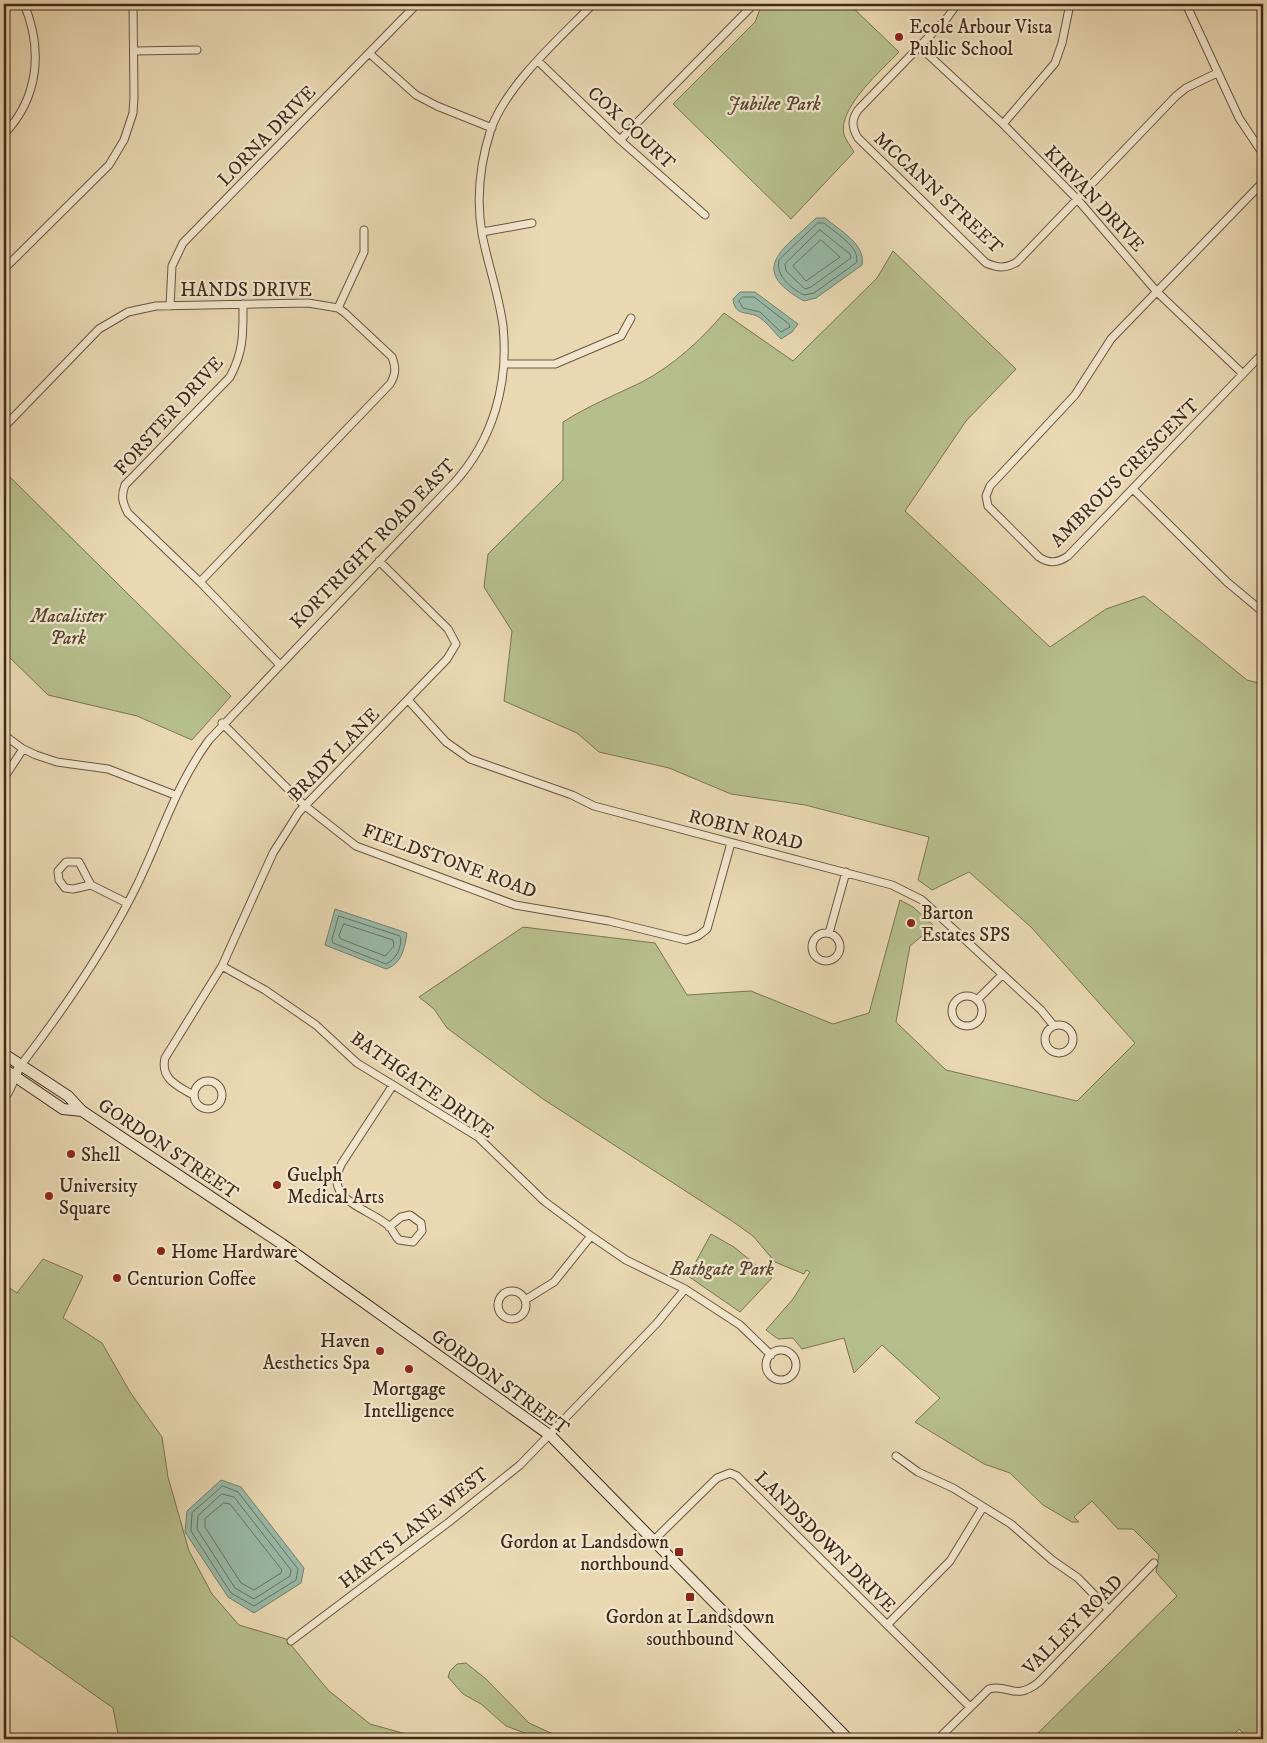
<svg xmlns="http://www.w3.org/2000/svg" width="1267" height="1743" viewBox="0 0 1267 1743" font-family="'IM FELL DW Pica',serif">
  <rect width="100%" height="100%" fill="#e9d8b2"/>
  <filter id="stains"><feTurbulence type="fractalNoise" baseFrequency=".004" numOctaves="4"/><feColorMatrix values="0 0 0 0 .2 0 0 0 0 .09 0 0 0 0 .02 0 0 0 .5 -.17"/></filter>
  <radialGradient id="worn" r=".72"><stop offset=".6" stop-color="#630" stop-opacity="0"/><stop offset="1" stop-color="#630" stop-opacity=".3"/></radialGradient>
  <path fill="#b6bf8c" stroke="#7c7454" d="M 762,4 L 849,4 L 899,52 C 883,69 837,108 844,135 C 846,140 851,147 854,152 L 791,219 L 673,104 L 755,22 Z
    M 893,251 L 1016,369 L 966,421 L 905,511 L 1050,647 L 1106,609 L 1144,596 L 1247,680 L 1263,684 L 1263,1739 L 1249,1739 L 1239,1729 L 1229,1739 L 1032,1739 L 1177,1596 L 1156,1572 L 1159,1555 L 1133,1529 L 1118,1529 L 1092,1501 L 1074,1517 L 1079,1522 L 1072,1522 L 1043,1505 L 1010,1473 L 984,1464 L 915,1422 L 940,1398 L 882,1345 L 854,1373 L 844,1338 L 802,1349 L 793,1338 L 778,1339 L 766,1330 L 793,1299 L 810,1272 L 806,1270 L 804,1274 L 775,1262 L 753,1236 L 732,1221 L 543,1099 L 447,1028 L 434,1009 L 419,997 L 523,927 L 655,943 L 687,995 L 751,991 L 833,1024 L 869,1013 L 900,900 L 913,907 L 934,926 L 910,946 L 896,1022 L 946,1070 L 1077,1101 L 1135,1043 L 1031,927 L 969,872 L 932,890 L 918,880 L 929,837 L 805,805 L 731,794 L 669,768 L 599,752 L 577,733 L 504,701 L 512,631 L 484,587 L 488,554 L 563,480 L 563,422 C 588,406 615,395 642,382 C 674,365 701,340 724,313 L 793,361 L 877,278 Z
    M 4,471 L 231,696 L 192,740 L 137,716 L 48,695 L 4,652 Z
    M 711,1234 L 734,1247 L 772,1278 L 740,1312 L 688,1276 Z
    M 43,1259 L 83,1276 L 63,1318 L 102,1343 L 130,1392 L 162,1437 L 168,1477 L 189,1551 L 212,1594 L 239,1625 L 286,1639 L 328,1690 L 370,1724 L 424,1739 L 119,1739 L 113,1708 L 4,1631 L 4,1284 L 17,1293 Z
    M 466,1663 L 486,1679 L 529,1723 L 564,1739 L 541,1739 L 506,1726 L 481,1704 L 463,1694 L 448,1677 L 450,1671 L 457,1664 Z"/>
  <path fill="#98baa8" stroke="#768070" d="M 816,218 L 825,218 C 839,230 866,244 862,265 L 816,298 L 804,301 C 746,269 784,249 816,218 Z
    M 740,292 L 755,292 L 798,324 L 792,332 L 781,339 C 774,332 765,320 757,316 C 745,311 735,316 733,299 Z
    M 335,909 L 407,933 C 405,947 402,964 386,969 L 325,945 Z
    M 221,1480 L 241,1487 L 304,1568 L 301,1583 L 254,1613 L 228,1597 L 185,1532 L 187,1511 Z"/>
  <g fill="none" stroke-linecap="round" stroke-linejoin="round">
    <path stroke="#6e7162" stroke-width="1" d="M 818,223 L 824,223 C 834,232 862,248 856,263 L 814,293 L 804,295 C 792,289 775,276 779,260 Z
      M 820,230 L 850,254 L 851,258 L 811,287 L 805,289 L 786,271 L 785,264 Z
      M 821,240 L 840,257 L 806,281 L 793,266 Z
      M 743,297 L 754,297 L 789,324 L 790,327 L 781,332 L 760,312 L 743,308 L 739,301 Z
      M 339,916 L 400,936 C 403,946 396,960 386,964 L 333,943 L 332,940 Z
      M 344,924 L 393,940 L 394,946 L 385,956 L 341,939 L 339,936 Z
      M 223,1486 L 238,1492 L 298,1569 L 296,1580 L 254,1606 L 231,1593 L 191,1531 L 192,1513 Z
      M 222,1494 L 234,1497 L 291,1570 L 290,1576 L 254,1599 L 235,1588 L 197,1529 L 198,1516 Z
      M 224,1503 L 230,1504 L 282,1570 L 281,1573 L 254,1590 L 241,1583 L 205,1527 L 205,1519 Z"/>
    <defs>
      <path id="minor" d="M 957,4 L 947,18 L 858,110 C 851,120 852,128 858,138 L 986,263 C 998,268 1005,269 1017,262 L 1176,96 L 1186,88 L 1217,73
        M 1186,4 L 1239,118 L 1263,154
        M 920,47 L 1003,124 L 1078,200 L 1157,292 L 1243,374
        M 134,51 L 197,50
        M 369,53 L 416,95 L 437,106 L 492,128
        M 538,61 L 620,140 L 705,215
        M 1003,124 L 1055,63 L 1062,43 L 1070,4
        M 4,134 C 39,98 43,49 24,4
        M 620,140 L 750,8 L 750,4
        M 1263,182 L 1111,339 L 1075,395 L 990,486 L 986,496 L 988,506 L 1039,557 C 1049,564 1058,563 1068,556 L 1263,353
        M 482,232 L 532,223
        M 4,269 L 109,165 L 124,140 L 133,113 L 134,97 L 133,4
        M 243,304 C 243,333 244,351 230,377 L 125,485 C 121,496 122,502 128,513 L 200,582 L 279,664
        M 170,306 L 172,266 L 183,243 L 417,4
        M 338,308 L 364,252 L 364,230
        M 505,364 L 555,364 L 621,336 L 631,318
        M 4,427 L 99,329 L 128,312 L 156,306 L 308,303 L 338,308 L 345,313 L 392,357 C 396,368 396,374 390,384 L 200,582
        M 1133,489 L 1227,582 L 1263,612
        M 409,701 L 446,742 L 470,759 L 572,795 L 594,806 L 892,885 L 922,900 L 1041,1010 L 1054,1026
        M 222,723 L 304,805 L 356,846 L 515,905 L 609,921 L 686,940 L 698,936 L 707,929 L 731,843
        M 4,735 L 23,749 L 36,755 L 57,762 L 108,769 L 175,795
        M 4,778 L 23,749
        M 91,885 L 73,889 L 65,888 L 59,880 L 58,871 L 66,862 L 79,862 L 91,885 L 127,903
        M 829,933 L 846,872
        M812 947a14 14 0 1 1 28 0a14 14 0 1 1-28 0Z
        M 222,966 L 265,990 L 316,1025 L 357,1063 L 478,1137 L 544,1201 L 591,1236 L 626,1260 L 685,1289 L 740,1325 L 771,1355
        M952 1011a15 15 0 1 1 30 0a15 15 0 1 1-30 0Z
        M 977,1000 L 1002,975
        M1045 1039a14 14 0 1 1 28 0a14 14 0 1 1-28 0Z
        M 21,1065 C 64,1009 107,947 138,883 C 162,833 176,785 209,740 L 454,483 C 493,440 509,384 503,326 C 499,295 488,265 482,234 C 476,199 480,163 491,129 C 507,84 560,38 593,4
        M194 1095a14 14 0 1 1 28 0a14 14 0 1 1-28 0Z
        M 193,1095 C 178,1086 160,1079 165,1058 L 222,966 L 273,853 L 299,812 L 447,659 L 456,644 L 448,629 L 379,561
        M 389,1227 L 401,1217 L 410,1215 L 421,1223 L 422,1231 L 413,1242 L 399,1240 C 395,1236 393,1231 390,1227 C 370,1208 321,1201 342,1163 L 393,1085
        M498 1305a14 14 0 1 1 28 0a14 14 0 1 1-28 0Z
        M 525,1300 L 554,1282 L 591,1236
        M766 1365a15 15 0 1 1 30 0a15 15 0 1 1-30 0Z
        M 896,1456 L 918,1472 L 953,1488 L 1011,1524 L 1052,1560 L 1078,1578 L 1109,1610
        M 654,1540 L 717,1478 L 730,1473 L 737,1476 L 970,1707
        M 888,1624 L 950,1561 L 983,1507
        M 291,1641 L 449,1522 L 520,1465 L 657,1323 L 685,1289
        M 938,1739 L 989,1689 C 1008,1683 1014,1702 1039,1682 L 1154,1563"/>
      <path id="tertiary" d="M 4,1097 C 12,1088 13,1075 21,1065"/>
      <path id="secondary" d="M 4,1054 L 68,1096 L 82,1111 L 282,1244 L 551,1436 L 848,1739
        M 4,1069 L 63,1109 L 82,1111"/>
    </defs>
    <use href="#minor" stroke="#6c5442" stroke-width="9"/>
    <use href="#tertiary" stroke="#6c5442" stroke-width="11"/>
    <use href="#secondary" stroke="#43281c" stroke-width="12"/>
    <use href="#minor" stroke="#f1e6cd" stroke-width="7"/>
    <use href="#tertiary" stroke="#f1e6cd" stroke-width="9"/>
    <use href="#secondary" stroke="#f1e6cd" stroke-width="10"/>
  </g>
  <g fill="#8f2418" stroke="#f1e6cd" stroke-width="2">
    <circle cx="899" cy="37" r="5"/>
    <circle cx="911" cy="923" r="5"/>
    <circle cx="71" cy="1154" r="5"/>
    <circle cx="277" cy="1185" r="5"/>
    <circle cx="49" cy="1196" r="5"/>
    <circle cx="161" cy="1251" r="5"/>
    <circle cx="117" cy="1278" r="5"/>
    <circle cx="380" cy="1351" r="5"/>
    <circle cx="409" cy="1369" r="5"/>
    <rect x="674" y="1547" width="10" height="10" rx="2.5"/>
    <rect x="685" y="1592" width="10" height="10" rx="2.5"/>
  </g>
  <g text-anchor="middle" stroke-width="4.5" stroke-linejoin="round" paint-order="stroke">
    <g font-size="19" fill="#43281c" stroke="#f1e6cd" text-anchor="start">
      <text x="909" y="33">Ecole Arbour Vista<tspan x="909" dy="22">Public School</tspan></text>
      <text x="921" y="919">Barton<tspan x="921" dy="22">Estates SPS</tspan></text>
      <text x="81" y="1161">Shell</text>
      <text x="287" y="1181">Guelph<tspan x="287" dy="22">Medical Arts</tspan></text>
      <text x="59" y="1192">University<tspan x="59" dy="22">Square</tspan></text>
      <text x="171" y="1258">Home Hardware</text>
      <text x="127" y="1285">Centurion Coffee</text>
      <text x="370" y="1347" text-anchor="end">Haven<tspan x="370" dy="22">Aesthetics Spa</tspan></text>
      <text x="409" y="1395" text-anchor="middle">Mortgage<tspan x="409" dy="22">Intelligence</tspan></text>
      <text x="669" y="1548" text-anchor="end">Gordon at Landsdown<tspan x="669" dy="22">northbound</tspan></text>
      <text x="690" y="1623" text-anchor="middle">Gordon at Landsdown<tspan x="690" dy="22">southbound</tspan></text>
    </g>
    <g font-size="19" font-style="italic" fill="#5a4632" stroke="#f1e6cd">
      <text x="774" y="110">Jubilee Park</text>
      <text x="68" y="622">Macalister<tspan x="68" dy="22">Park</tspan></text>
      <text x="722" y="1275">Bathgate Park</text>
    </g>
    <g font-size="19" fill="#43281c" stroke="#f1e6cd">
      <text transform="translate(632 127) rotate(43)" y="7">COX COURT</text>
      <text transform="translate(266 135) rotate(-46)" y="7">LORNA DRIVE</text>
      <text transform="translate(939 192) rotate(43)" y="7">MCCANN STREET</text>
      <text transform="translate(1095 198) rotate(47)" y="7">KIRVAN DRIVE</text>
      <text x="246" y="296">HANDS DRIVE</text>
      <text transform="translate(168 415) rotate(-48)" y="7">FORSTER DRIVE</text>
      <text transform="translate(1124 472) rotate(-45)" y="7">AMBROUS CRESCENT</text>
      <text transform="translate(372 543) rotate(-46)" y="7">KORTRIGHT ROAD EAST</text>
      <text transform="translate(333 754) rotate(-46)" y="7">BRADY LANE</text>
      <text transform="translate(746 829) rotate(14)" y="7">ROBIN ROAD</text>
      <text transform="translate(450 860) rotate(20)" y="7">FIELDSTONE ROAD</text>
      <text transform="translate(423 1084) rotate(35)" y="7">BATHGATE DRIVE</text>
      <text transform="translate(169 1148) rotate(34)" y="7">GORDON STREET</text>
      <text transform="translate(501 1381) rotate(36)" y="7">GORDON STREET</text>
      <text transform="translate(413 1527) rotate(-38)" y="7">HARTS LANE WEST</text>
      <text transform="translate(826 1541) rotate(45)" y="7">LANDSDOWN DRIVE</text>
      <text transform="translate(1072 1624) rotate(-45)" y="7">VALLEY ROAD</text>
    </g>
  </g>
  <rect width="1267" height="1743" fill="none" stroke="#e9d8b2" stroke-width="20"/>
  <rect x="5" y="5" width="1257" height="1733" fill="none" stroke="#43281c" stroke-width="2.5"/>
  <rect x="10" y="10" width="1247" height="1723" fill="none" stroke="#43281c"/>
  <rect width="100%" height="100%" filter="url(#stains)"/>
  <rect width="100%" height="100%" fill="url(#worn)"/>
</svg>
